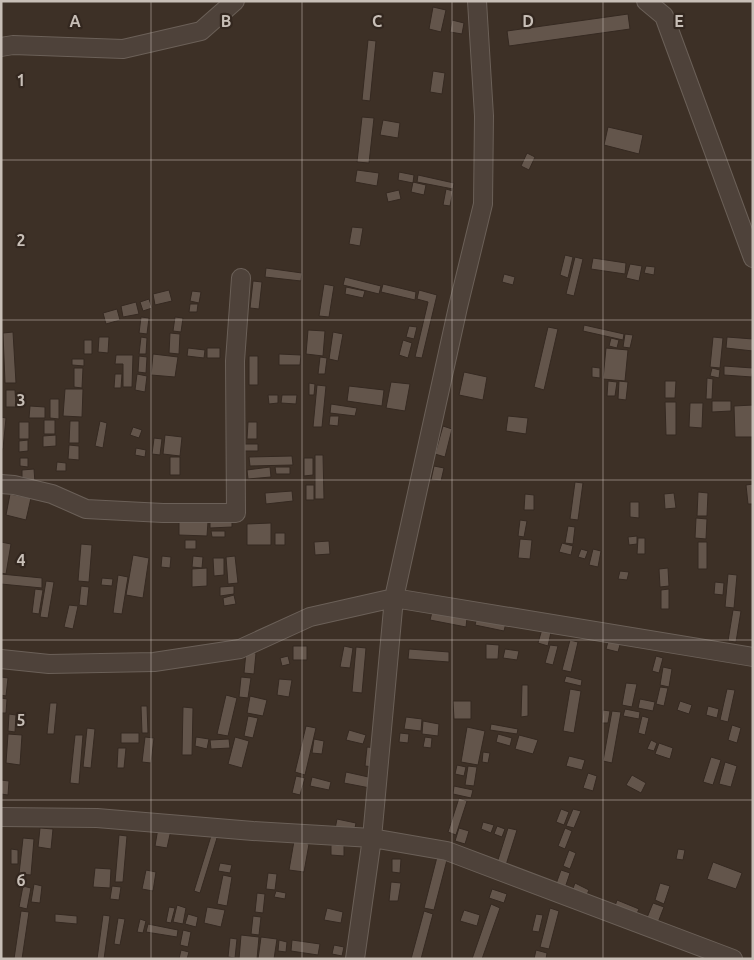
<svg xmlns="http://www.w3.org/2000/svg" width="754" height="960" viewBox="0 0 754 960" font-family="Ubuntu,sans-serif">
  <rect width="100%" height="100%" fill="#3d3026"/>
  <path fill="#63554b" stroke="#352921" d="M 433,7 L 446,10 L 441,32 L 429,29 Z
    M 628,14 L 630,29 L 509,46 L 507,31 Z
    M 452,20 L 464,23 L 462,34 L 450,32 Z
    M 368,40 L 376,41 L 370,101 L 362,100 Z
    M 433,71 L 445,73 L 442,94 L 430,92 Z
    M 362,117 L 374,118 L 369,163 L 357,162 Z
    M 383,120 L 400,123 L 398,138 L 380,135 Z
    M 608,127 L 643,135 L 639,154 L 604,145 Z
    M 527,153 L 535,157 L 529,170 L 521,166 Z
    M 357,170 L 379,173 L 377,186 L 355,182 Z
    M 399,172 L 414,175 L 413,183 L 398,180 Z
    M 418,175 L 454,183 L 453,189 L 417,182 Z
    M 413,182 L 426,185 L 424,195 L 411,192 Z
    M 446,189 L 453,191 L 450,206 L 443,205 Z
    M 399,190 L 401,199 L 388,202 L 386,193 Z
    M 352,227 L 363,228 L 360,246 L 349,244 Z
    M 565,255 L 573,257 L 568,278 L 560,275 Z
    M 575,257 L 583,259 L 574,296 L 566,294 Z
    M 593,258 L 626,263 L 625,274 L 591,269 Z
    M 630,264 L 642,266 L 639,281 L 626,278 Z
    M 646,266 L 655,267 L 654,275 L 644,273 Z
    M 266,268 L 302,273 L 301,281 L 265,277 Z
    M 504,274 L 515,277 L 513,285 L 502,282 Z
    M 345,277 L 381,286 L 379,294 L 343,285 Z
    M 253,281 L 262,282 L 259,309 L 250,308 Z
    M 324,284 L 334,286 L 329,317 L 319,316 Z
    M 383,284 L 416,292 L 415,300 L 381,292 Z
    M 346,287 L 365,291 L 363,298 L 345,294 Z
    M 169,290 L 172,301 L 155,305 L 153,294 Z
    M 419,290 L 437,295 L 422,358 L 415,357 L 428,302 L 417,299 Z
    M 192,291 L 201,292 L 199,303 L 190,301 Z
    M 149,299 L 152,308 L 143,311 L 140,302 Z
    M 136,302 L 139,314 L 123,317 L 121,306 Z
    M 190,304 L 198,304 L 197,312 L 189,312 Z
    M 117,309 L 120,320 L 106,324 L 103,313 Z
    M 141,317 L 149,318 L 147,334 L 139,333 Z
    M 175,317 L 183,318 L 181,332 L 173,331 Z
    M 584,325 L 624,334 L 623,340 L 583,331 Z
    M 409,326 L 417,327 L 414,339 L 406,337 Z
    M 548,327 L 558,329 L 544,390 L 534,387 Z
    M 308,330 L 325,331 L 323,356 L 306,354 Z
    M 13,332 L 16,383 L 5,383 L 3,333 Z
    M 333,332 L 343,334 L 338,361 L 329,359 Z
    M 170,333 L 180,334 L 179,354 L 169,353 Z
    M 625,334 L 633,335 L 630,348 L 623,347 Z
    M 99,337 L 109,337 L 108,353 L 98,352 Z
    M 141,337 L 147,338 L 146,354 L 139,354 Z
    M 713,337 L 723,338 L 720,368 L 710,367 Z
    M 727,337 L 753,339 L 753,351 L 726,348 Z
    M 611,338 L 619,340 L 617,348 L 609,346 Z
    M 84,340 L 92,340 L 92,354 L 84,354 Z
    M 403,340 L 412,343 L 408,358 L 399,355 Z
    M 188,348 L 205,350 L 204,358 L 187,356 Z
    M 207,348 L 220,348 L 220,358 L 207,358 Z
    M 606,348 L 628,350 L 625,381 L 603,379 Z
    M 153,354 L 178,357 L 175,377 L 151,375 Z
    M 279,354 L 301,355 L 300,365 L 279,365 Z
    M 116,355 L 133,355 L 132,387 L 123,387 L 123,364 L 115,364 Z
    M 139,356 L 147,357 L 146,373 L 138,372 Z
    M 249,356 L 258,356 L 258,385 L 249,385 Z
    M 320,357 L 327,358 L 325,374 L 318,374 Z
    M 72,359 L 84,359 L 84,366 L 72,365 Z
    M 724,366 L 753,368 L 752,377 L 724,375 Z
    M 592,367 L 600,368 L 600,378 L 592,377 Z
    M 74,368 L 83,368 L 82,388 L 74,387 Z
    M 712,368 L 720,370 L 719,378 L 710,376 Z
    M 464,372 L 487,377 L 483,400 L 459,395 Z
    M 115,374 L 122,374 L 121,388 L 114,388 Z
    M 137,374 L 147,376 L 145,392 L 135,390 Z
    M 707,378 L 713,379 L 712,399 L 706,399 Z
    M 608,381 L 617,382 L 615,396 L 607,396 Z
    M 619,381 L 628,382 L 626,400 L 618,399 Z
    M 665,381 L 676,381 L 675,398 L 665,398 Z
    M 391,382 L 410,384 L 405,411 L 386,408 Z
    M 309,383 L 315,384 L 314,395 L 309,395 Z
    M 317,385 L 326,386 L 322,427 L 313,427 Z
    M 349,386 L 384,390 L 382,406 L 347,401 Z
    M 65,389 L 83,389 L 82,417 L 63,416 Z
    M 6,390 L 15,390 L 16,407 L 6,407 Z
    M 268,395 L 278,395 L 278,403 L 269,404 Z
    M 282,395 L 297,395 L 296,404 L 281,403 Z
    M 50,399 L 59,399 L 59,419 L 50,418 Z
    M 712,401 L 731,401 L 731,411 L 712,412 Z
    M 665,402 L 676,402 L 676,435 L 666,435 Z
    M 690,403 L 703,403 L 702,428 L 689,427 Z
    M 331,404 L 357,408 L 355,416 L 330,413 Z
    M 753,405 L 753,437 L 735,437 L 734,406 Z
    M 30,406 L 45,407 L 45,418 L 29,418 Z
    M 330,416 L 339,416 L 338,426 L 329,425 Z
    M 508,416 L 528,418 L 526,434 L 506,431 Z
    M 1,417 L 6,418 L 3,449 L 1,449 Z
    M 44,420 L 55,420 L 55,434 L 44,434 Z
    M 70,421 L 79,421 L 79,443 L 69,443 Z
    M 100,421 L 107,423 L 103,448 L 95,446 Z
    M 19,422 L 29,422 L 29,439 L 19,439 Z
    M 248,422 L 257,422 L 257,439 L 247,439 Z
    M 443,426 L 452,429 L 445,457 L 435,454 Z
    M 133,427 L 142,430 L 139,438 L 130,435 Z
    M 56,435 L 56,446 L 43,447 L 43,436 Z
    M 165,435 L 182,437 L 180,456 L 163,454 Z
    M 154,438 L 162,439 L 160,455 L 152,454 Z
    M 28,440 L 28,451 L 19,452 L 19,441 Z
    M 243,444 L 258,444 L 258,451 L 243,451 Z
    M 69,445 L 79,446 L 79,460 L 68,459 Z
    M 136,448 L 146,450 L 145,457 L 135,455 Z
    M 315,455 L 323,455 L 324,499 L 315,499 Z
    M 292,456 L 293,465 L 250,466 L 249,457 Z
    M 170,457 L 180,457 L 180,475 L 170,475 Z
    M 20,458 L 28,458 L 28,467 L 20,466 Z
    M 304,458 L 313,458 L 313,475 L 304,476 Z
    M 57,462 L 66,463 L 66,471 L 56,471 Z
    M 434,466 L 444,468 L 441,481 L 431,480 Z
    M 270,467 L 271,477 L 248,479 L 247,470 Z
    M 275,467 L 290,467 L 290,474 L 276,474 Z
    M 34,469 L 35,483 L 22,483 L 22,470 Z
    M 575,482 L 583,483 L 578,520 L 570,519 Z
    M 753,484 L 753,504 L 748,504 L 746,485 Z
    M 306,485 L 314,485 L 314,500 L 306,500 Z
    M 292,491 L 293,501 L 266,504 L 265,493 Z
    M 698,492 L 708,493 L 707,516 L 697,516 Z
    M 674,493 L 676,508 L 665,509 L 664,494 Z
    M 10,494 L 31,498 L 26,520 L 6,515 Z
    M 525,494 L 534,495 L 534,510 L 524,510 Z
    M 630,502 L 639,502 L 639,518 L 630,517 Z
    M 232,518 L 232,527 L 210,528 L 210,519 Z
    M 696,518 L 707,519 L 706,539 L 695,538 Z
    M 179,520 L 208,522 L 207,536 L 179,535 Z
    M 520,520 L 527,521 L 524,537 L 518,536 Z
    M 271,523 L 271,545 L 247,545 L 247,524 Z
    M 568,526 L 575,527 L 573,544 L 565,543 Z
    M 211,531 L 225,531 L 225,537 L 212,537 Z
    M 275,533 L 285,533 L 285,545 L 275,545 Z
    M 637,536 L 637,544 L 629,545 L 628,537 Z
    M 638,538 L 645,538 L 645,554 L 637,554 Z
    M 520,539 L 532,540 L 530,559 L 518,558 Z
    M 185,540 L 196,540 L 196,549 L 185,549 Z
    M 329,541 L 330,554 L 315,555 L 314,542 Z
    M 1,542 L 11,544 L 6,574 L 1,573 Z
    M 698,542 L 707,542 L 707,569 L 698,569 Z
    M 562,543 L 573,546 L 571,555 L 559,552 Z
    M 81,544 L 92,545 L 89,582 L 78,581 Z
    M 581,549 L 588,551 L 585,559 L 578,557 Z
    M 593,549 L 601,551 L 598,567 L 589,565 Z
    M 133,555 L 149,558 L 143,598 L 126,595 Z
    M 162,556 L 171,557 L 170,568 L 161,567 Z
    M 193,556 L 203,557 L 202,568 L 192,567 Z
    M 235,556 L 238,583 L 228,584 L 226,557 Z
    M 213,558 L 224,558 L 224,575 L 214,576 Z
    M 207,568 L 207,586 L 192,587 L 192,569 Z
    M 668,568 L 669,586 L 660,587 L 659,569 Z
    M 620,571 L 629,572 L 627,580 L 618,579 Z
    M 1,574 L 42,578 L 42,588 L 1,584 Z
    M 728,574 L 737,575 L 734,608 L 725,607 Z
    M 118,575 L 128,577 L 122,614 L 113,613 Z
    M 102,578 L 113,579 L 112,586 L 101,585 Z
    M 46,581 L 54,582 L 48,618 L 40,617 Z
    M 715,582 L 724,583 L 723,595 L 714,594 Z
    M 81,586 L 89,587 L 87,606 L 79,605 Z
    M 234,586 L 234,594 L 220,596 L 220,587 Z
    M 35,589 L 43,590 L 39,614 L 32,613 Z
    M 669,589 L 669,609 L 661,609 L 661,590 Z
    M 234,595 L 236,604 L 224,606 L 223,598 Z
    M 69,605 L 78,606 L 73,629 L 64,627 Z
    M 733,610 L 741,611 L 736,642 L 728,641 Z
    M 432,612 L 467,618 L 466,627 L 430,620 Z
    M 477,617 L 506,623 L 504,631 L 475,625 Z
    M 542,629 L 551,632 L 548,646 L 538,643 Z
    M 609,638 L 621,641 L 618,652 L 606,649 Z
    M 570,640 L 578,642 L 571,672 L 562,670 Z
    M 486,644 L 499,645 L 498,659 L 486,659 Z
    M 550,645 L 558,646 L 553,665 L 545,663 Z
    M 293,646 L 307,646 L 307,660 L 293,660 Z
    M 344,646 L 353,648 L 350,668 L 340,667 Z
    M 356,647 L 366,648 L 362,693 L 352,692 Z
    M 409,649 L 449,652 L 449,662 L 408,659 Z
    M 505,649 L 519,651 L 517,660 L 503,658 Z
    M 246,652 L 256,653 L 254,674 L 244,673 Z
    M 288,656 L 290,664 L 282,666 L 280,658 Z
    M 656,656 L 663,658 L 659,673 L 652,671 Z
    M 663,667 L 672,669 L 669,687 L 660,685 Z
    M 566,676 L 582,680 L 581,686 L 564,682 Z
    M 1,677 L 8,678 L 6,696 L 1,695 Z
    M 241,677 L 251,678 L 248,698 L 239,697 Z
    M 279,679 L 292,680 L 289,697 L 277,695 Z
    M 626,683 L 637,684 L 632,707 L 622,705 Z
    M 522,685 L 528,685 L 528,716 L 521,717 Z
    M 660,687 L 668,688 L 664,706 L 656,704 Z
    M 570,689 L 581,691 L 574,733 L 563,731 Z
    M 727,689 L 735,690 L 728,722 L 720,720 Z
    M 226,695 L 237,698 L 228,736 L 217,734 Z
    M 250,696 L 267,700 L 263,716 L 247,713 Z
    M 1,698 L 7,699 L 6,713 L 1,713 Z
    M 640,699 L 655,702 L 653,711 L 638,708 Z
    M 453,701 L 471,701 L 471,719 L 454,719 Z
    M 680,701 L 692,705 L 689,714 L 677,710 Z
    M 50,703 L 57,703 L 54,734 L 47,734 Z
    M 141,706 L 147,706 L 148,733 L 142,733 Z
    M 708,706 L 719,709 L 717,718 L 706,715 Z
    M 183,707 L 193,708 L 192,755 L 182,755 Z
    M 625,709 L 640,712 L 639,719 L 623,716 Z
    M 603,710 L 610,711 L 608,723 L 602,723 Z
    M 612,711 L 621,712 L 612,763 L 603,761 Z
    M 9,714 L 16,715 L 15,732 L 8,731 Z
    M 248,716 L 258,718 L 253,738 L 244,736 Z
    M 642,716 L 649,718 L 645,735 L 638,733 Z
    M 406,717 L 422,719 L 421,731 L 404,729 Z
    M 423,721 L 439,724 L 438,736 L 422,734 Z
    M 491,724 L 518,729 L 517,734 L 490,730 Z
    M 732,725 L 741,728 L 737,743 L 728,740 Z
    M 306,726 L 316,728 L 305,775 L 295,772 Z
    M 467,727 L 485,731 L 478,765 L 461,762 Z
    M 87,728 L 95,729 L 91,768 L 83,767 Z
    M 349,730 L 366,735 L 363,744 L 346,740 Z
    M 121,733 L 139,733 L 139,743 L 121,743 Z
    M 400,733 L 409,734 L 408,743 L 399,742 Z
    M 8,734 L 22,735 L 20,765 L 6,763 Z
    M 498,734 L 512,738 L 510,746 L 496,742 Z
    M 75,735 L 83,735 L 79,784 L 70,783 Z
    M 519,735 L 538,740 L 533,754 L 515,749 Z
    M 145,737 L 154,738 L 151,763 L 142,762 Z
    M 196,737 L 209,739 L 207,749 L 195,746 Z
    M 235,737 L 249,741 L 242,768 L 228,764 Z
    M 425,737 L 432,738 L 431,748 L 423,747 Z
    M 229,739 L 230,748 L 211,749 L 210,740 Z
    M 314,739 L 324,741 L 322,754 L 312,753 Z
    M 651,740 L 657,743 L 654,751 L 647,749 Z
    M 659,743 L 673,748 L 670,759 L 655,754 Z
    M 367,747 L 377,748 L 374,767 L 365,766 Z
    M 118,748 L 126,748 L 124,768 L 117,768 Z
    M 483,752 L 490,753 L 488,763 L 482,762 Z
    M 569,756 L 585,760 L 582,770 L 566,766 Z
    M 711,757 L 721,760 L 713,785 L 703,782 Z
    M 725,762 L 737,766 L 731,787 L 719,784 Z
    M 457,765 L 466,767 L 464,776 L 455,774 Z
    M 468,766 L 477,767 L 474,786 L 465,785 Z
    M 346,772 L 373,778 L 370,788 L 344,783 Z
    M 588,773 L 597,776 L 593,791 L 583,788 Z
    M 632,775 L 646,783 L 641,793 L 626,785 Z
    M 296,776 L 305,778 L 300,795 L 292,793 Z
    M 312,777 L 331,782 L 329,790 L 310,786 Z
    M 1,780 L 9,781 L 8,795 L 1,794 Z
    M 454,786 L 473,790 L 471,798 L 453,794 Z
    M 459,798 L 467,801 L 456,835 L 448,832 Z
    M 561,809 L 569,812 L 564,825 L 556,822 Z
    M 573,809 L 581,811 L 574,828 L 566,826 Z
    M 337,819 L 356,823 L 354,833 L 335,829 Z
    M 483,822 L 494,825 L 491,833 L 481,829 Z
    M 497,826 L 505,829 L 502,837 L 494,834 Z
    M 40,828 L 53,829 L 51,849 L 38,847 Z
    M 158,828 L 171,830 L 167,848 L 155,846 Z
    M 459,828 L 469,831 L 465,844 L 455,841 Z
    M 508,828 L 517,830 L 506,865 L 497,863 Z
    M 565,828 L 572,831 L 565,849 L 558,846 Z
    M 119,835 L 127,836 L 123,882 L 115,882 Z
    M 211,836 L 217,838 L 200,893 L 194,891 Z
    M 23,838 L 34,839 L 31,875 L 19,874 Z
    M 294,841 L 309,844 L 304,872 L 289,870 Z
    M 331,845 L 344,845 L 344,856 L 331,855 Z
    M 11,849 L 18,850 L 18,864 L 11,864 Z
    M 678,849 L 685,850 L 683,860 L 676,859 Z
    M 569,850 L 576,853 L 570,869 L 563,866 Z
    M 437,857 L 447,860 L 434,910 L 424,908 Z
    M 392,859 L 401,859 L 400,873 L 392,872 Z
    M 713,862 L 742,873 L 736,889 L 707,879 Z
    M 220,863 L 232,865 L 230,873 L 218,871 Z
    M 95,868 L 111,869 L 110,888 L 93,887 Z
    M 146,870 L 156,872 L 153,891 L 142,889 Z
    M 561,870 L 570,873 L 565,888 L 556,884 Z
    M 268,873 L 277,874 L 275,890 L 266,889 Z
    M 223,875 L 232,877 L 227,906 L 217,904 Z
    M 391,882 L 401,883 L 398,901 L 389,901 Z
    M 575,883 L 589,890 L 586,897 L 572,891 Z
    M 660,883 L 670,886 L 664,904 L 655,900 Z
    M 34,884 L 42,886 L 40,903 L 31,902 Z
    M 23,886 L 31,888 L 27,909 L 19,907 Z
    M 112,886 L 121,887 L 119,900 L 110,899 Z
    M 492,889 L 507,894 L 504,903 L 489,898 Z
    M 276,891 L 286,893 L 285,899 L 274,897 Z
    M 257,893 L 265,894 L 263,913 L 255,912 Z
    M 617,900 L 639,909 L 635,918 L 614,909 Z
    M 653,903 L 664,907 L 657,925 L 646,920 Z
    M 491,904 L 500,908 L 482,959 L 472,959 Z
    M 177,905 L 186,908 L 183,924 L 173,922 Z
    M 169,907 L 175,908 L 171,923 L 166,922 Z
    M 207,907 L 225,910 L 221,927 L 204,923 Z
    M 327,908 L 343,912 L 341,923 L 324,920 Z
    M 550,908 L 559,911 L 549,949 L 540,947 Z
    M 464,910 L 480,915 L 477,926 L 460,921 Z
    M 21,911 L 29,912 L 22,959 L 14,959 Z
    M 424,911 L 433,914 L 421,959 L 411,959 Z
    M 55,914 L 77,916 L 77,924 L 55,922 Z
    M 188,914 L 198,917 L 196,927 L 185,924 Z
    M 536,914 L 543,915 L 539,932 L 532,931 Z
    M 103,915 L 110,916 L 104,959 L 97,959 Z
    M 253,916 L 261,917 L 259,935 L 251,934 Z
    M 118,918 L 125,919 L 120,945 L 114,944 Z
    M 140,919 L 146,921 L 143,933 L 137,932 Z
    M 148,924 L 178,930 L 177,937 L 146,932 Z
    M 183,930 L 191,932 L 188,947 L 180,945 Z
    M 241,935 L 259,937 L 257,959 L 239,959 Z
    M 261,937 L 277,939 L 274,959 L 258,959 Z
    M 230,938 L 237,939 L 235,958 L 228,957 Z
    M 279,940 L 287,942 L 286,952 L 278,951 Z
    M 292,940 L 320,944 L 318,955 L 291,951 Z
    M 334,945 L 344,947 L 342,956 L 332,954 Z
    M 181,950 L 189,952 L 187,959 L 179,959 Z
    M 536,950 L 547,953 L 546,959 L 534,959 Z"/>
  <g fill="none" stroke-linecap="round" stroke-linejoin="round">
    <defs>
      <path id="minor" d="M 646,1 L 664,16 L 753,258
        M 1,47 L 13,45 L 123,49 L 201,31 L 235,1
        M 1,484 L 14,485 L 52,494 L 86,509 L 163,513 L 236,513 L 235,361 L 241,278
        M 1,659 L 49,664 L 154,662 L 240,649 L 310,617 L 394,598 L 753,657
        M 1,817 L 97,818 L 253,831 L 372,838 L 447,851 L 733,959
        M 355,959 L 372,838 L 394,598 L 458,307 L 483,204 L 484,116 L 477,1"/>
    </defs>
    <use href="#minor" stroke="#6b6058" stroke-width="20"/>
    <use href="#minor" stroke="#4e423a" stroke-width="18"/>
  </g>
  <path fill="none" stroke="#c8bfb7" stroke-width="1" stroke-opacity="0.55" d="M 151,1 L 151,959M 302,1 L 302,959M 452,1 L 452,959M 603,1 L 603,959M 1,160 L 753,160M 1,320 L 753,320M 1,480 L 753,480M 1,640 L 753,640M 1,800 L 753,800"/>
  <g font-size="16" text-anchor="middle" font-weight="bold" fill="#c8bfb7" stroke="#33271f" stroke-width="4.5" stroke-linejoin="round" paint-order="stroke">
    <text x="75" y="27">A</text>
    <text x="226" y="27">B</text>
    <text x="377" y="27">C</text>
    <text x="528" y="27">D</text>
    <text x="679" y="27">E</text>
    <text x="21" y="86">1</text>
    <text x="21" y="246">2</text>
    <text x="21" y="406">3</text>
    <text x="21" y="566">4</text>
    <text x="21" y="726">5</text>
    <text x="21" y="886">6</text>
  </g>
  <rect width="754" height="960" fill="none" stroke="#c8bfb7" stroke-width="5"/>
</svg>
